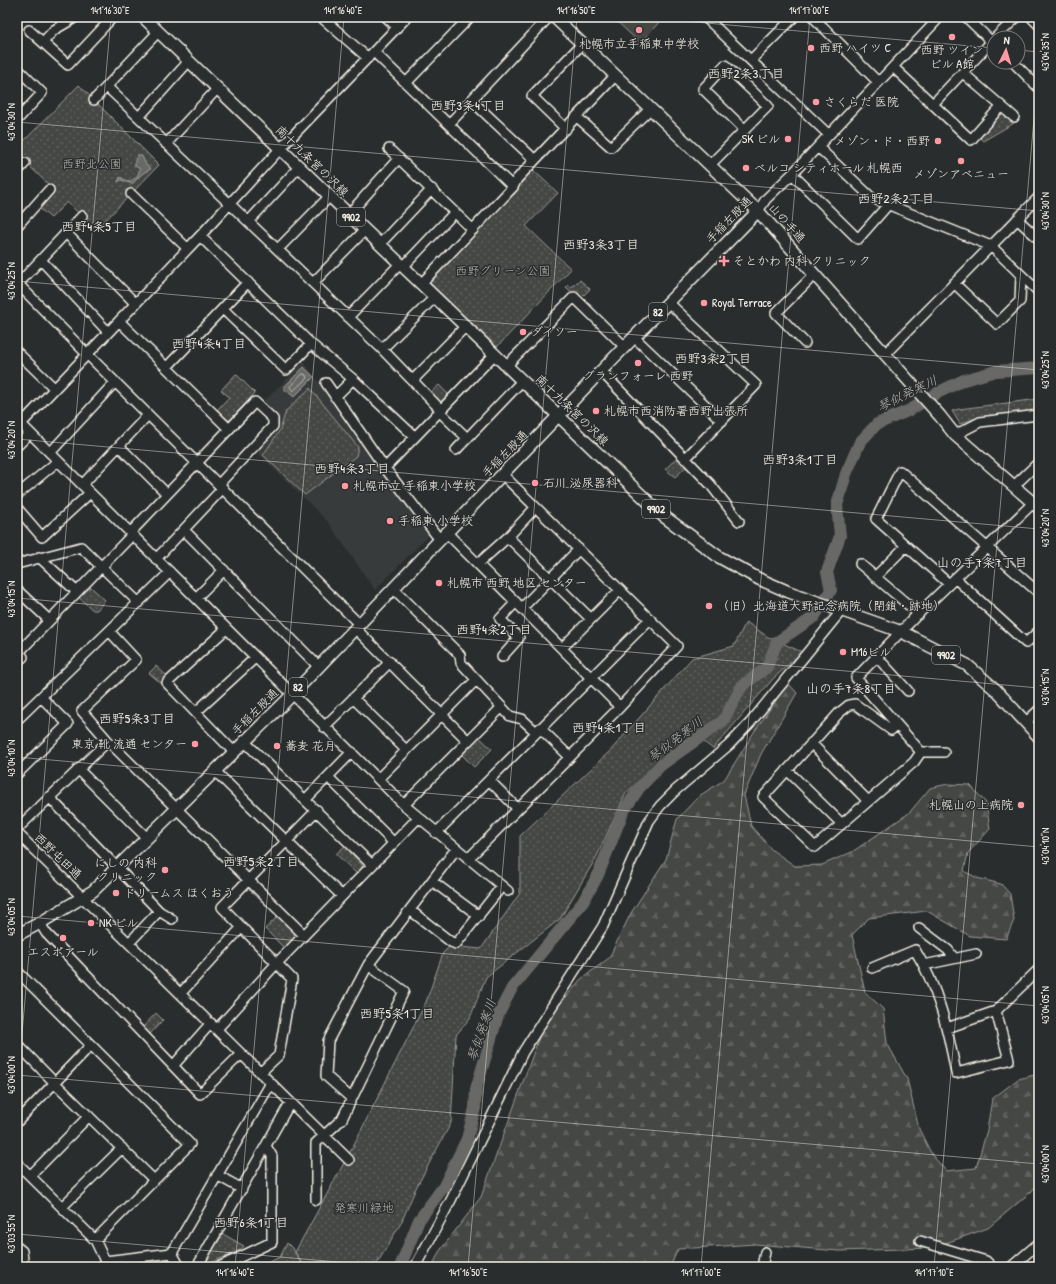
<svg xmlns="http://www.w3.org/2000/svg" width="1056" height="1284" viewBox="0 0 1056 1284" font-family="'Patrick Hand','Klee One',sans-serif">
  <defs>
    <pattern id="forest-firs" width="22" height="20" patternUnits="userSpaceOnUse"><rect width="22" height="20" fill="#444645"/><path d="M5 1l3.5 6h-7zM16 11l3.5 6h-7z" fill="#606160"/></pattern>
    <pattern id="park-dots" width="8" height="8" patternUnits="userSpaceOnUse"><rect width="8" height="8" fill="#444645"/><path d="M2 2h.1M6 6h.1" fill="none" stroke="#606160" stroke-width="1.8" stroke-linecap="round"/></pattern>
    <pattern id="water-ripples" width="26" height="14" patternUnits="userSpaceOnUse"><rect width="26" height="14" fill="#676866"/><path d="M2 4q2-2 4 0t4 0M15 11q2-2 4 0t4 0" fill="none" stroke="#7d7e7c"/></pattern>
  </defs>
  <rect width="100%" height="100%" fill="#2a2d2e"/>
  <filter id="ink" filterUnits="userSpaceOnUse"><feTurbulence type="fractalNoise" baseFrequency=".025" numOctaves="2"/><feDisplacementMap in="SourceGraphic" scale="8" xChannelSelector="R" yChannelSelector="G"/><feConvolveMatrix kernelMatrix="1 2 1 2 8 2 1 2 1" color-interpolation-filters="sRGB"/></filter>
  <g filter="url(#ink)">
    <path fill="#373a3a" d="M 304,362 L 432,532 L 375,590 L 328,522 L 256,451 L 277,430 L 278,421 L 263,402 Z"/>
    <path fill="#444645" stroke="#9c9c96" d="M 612,17 L 664,17 L 640,43 Z"/>
    <path fill="url(#forest-firs)" stroke="#9c9c96" d="M 788,683 L 797,693 L 761,754 L 744,795 L 751,826 L 772,850 L 795,866 L 822,865 L 852,852 L 909,813 L 930,788 L 948,784 L 970,785 L 986,803 L 990,829 L 968,853 L 964,871 L 977,878 L 1001,884 L 1010,894 L 1014,920 L 1006,939 L 970,936 L 927,911 L 869,918 L 852,935 L 865,992 L 883,1009 L 887,1043 L 907,1079 L 919,1129 L 932,1155 L 946,1171 L 976,1168 L 987,1130 L 992,1099 L 1018,1079 L 1039,1074 L 1039,1181 L 1032,1191 L 988,1228 L 932,1248 L 839,1251 L 755,1244 L 678,1249 L 670,1267 L 432,1267 L 439,1252 L 481,1197 L 544,1024 L 580,980 L 609,958 L 631,913 L 666,859 L 677,819 L 699,796 L 724,780 L 754,732 Z"/>
    <path fill="url(#park-dots)" stroke="#9c9c96" d="M 79,85 L 159,165 L 96,230 L 67,202 L 51,218 L 39,208 L 55,191 L 17,154 L 17,148 Z
      M 1001,111 L 1014,123 L 983,141 L 978,136 Z
      M 533,170 L 558,193 L 526,226 L 571,269 L 497,347 L 428,281 Z
      M 580,280 L 590,289 L 584,295 L 580,292 L 576,296 L 566,287 L 568,285 L 571,287 Z
      M 236,374 L 255,393 L 230,420 L 228,420 L 217,410 L 229,397 L 221,390 Z
      M 439,385 L 448,394 L 441,402 L 431,392 Z
      M 310,388 L 358,447 L 356,456 L 305,495 L 263,455 L 280,430 L 286,411 Z
      M 1039,399 L 1039,410 L 973,419 L 960,424 L 952,411 L 959,409 Z
      M 678,457 L 688,465 L 675,477 L 665,469 Z
      M 91,587 L 105,600 L 97,610 L 93,610 L 78,597 Z
      M 746,622 L 768,637 L 802,652 L 773,679 L 713,749 L 704,742 L 686,739 L 626,793 L 596,858 L 560,919 L 486,977 L 470,1018 L 456,1035 L 451,1123 L 416,1188 L 401,1223 L 375,1267 L 303,1267 L 303,1265 L 295,1252 L 349,1154 L 426,1002 L 443,953 L 450,946 L 481,949 L 520,893 L 520,836 L 611,750 L 692,658 L 734,646 Z
      M 156,666 L 168,677 L 161,683 L 149,673 Z
      M 479,737 L 492,749 L 474,767 L 461,754 Z
      M 345,846 L 363,866 L 357,874 L 336,854 Z
      M 278,916 L 294,932 L 295,938 L 284,948 L 265,929 Z
      M 156,1013 L 163,1020 L 150,1034 L 143,1027 Z
      M 223,1234 L 244,1246 L 240,1250 L 204,1266 L 204,1264 Z
      M 287,1243 L 293,1249 L 302,1265 L 301,1267 L 259,1267 L 280,1257 Z"/>
    <path fill="url(#water-ripples)" stroke="#9f9f9a" d="M 138,155 L 142,156 L 146,165 L 151,169 L 143,173 L 132,184 L 121,180 L 118,182 L 120,177 L 129,182 L 137,177 L 140,169 L 135,166 L 135,160 Z
      M 304,367 L 314,377 L 294,397 L 283,388 Z"/>
    <g fill="none" stroke-linecap="round" stroke-linejoin="round">
      <path stroke="#bcbab4" stroke-width="1" d="M 303,374 L 305,374 L 307,378 L 293,391 L 290,387 Z"/>
      <path stroke="#676866" stroke-width="12" d="M 400,1267 L 419,1220 L 444,1186 L 467,1139 L 475,1108 L 476,1089 L 498,1015 L 512,988 L 583,902 L 598,875 L 623,812 L 640,787 L 661,765 L 723,721 L 742,686 L 767,667 L 777,642 L 814,617 L 831,590 L 827,572 L 840,536 L 837,505 L 846,474 L 860,442 L 877,424 L 910,410 L 939,392 L 964,380 L 996,371 L 1039,368"/>
      <defs>
        <path id="minor" d="M 321,17 L 368,58
          M 386,17 L 397,27
          M 705,17 L 829,135
          M 813,17 L 878,82
          M 966,17 L 994,44
          M 1031,17 L 1039,25
          M 29,30 L 68,65 L 113,17
          M 995,38 L 1017,17
          M 43,42 L 54,30 L 76,17
          M 374,52 L 513,187
          M 751,60 L 794,17
          M 1013,62 L 1039,88
          M 893,67 L 971,140 L 1001,106
          M 17,68 L 42,93 L 17,120
          M 963,73 L 1014,117
          M 406,83 L 470,17
          M 107,87 L 382,349 L 441,410
          M 94,100 L 158,32
          M 471,100 L 535,160
          M 933,104 L 994,39
          M 139,117 L 189,61
          M 577,117 L 611,147 L 650,109
          M 449,124 L 549,17
          M 566,129 L 532,96 L 582,44
          M 166,144 L 218,88
          M 818,147 L 872,198 L 991,246 L 1039,292
          M 280,149 L 407,17
          M 389,149 L 473,230
          M 710,165 L 768,106 L 725,65 L 703,89 L 745,130
          M 17,172 L 25,163
          M 792,174 L 858,239 L 887,206
          M 131,194 L 187,248
          M 758,211 L 766,199 L 792,174 L 940,17
          M 349,214 L 399,158
          M 1017,219 L 1039,239
          M 249,221 L 299,167
          M 17,226 L 49,190
          M 66,233 L 135,303
          M 200,236 L 311,344 L 353,379 L 415,437
          M 380,244 L 432,189
          M 278,249 L 330,196
          M 41,260 L 108,332
          M 403,267 L 455,212
          M 17,283 L 87,354 L 359,624
          M 313,283 L 365,230
          M 954,283 L 997,324 L 1020,301 L 1021,275
          M 421,284 L 513,187 L 517,179 L 615,76
          M 17,285 L 82,216
          M 668,302 L 756,385 L 685,459
          M 223,309 L 286,370 L 311,344
          M 348,317 L 400,264
          M 119,321 L 229,429
          M 634,337 L 722,421
          M 805,343 L 776,313 L 815,274
          M 382,349 L 435,297
          M 17,352 L 54,388
          M 885,354 L 1039,197
          M 506,366 L 574,297 L 625,347
          M 167,367 L 248,282
          M 601,371 L 710,484 L 739,521
          M 413,380 L 465,327
          M 326,383 L 385,468 L 440,540
          M 335,397 L 353,379
          M 439,411 L 467,438
          M 17,420 L 404,805 L 508,891
          M 21,424 L 200,236 L 280,149
          M 955,435 L 980,422 L 1039,415
          M 17,446 L 30,433
          M 119,446 L 167,494
          M 456,450 L 522,381
          M 50,453 L 115,382
          M 385,468 L 494,355
          M 503,475 L 677,646 L 620,707
          M 82,485 L 148,415
          M 1014,486 L 1039,462
          M 17,495 L 58,461
          M 17,508 L 42,537 L 90,493
          M 184,530 L 318,666
          M 130,533 L 255,402 L 273,419 L 273,426 L 219,484
          M 447,533 L 620,707 L 468,859
          M 508,537 L 591,619
          M 39,557 L 76,591
          M 156,559 L 223,488
          M 17,564 L 81,547 L 139,603
          M 478,564 L 508,537 L 535,508
          M 860,564 L 919,614
          M 875,577 L 906,546
          M 955,578 L 1026,643 L 1039,631
          M 949,584 L 876,519 L 900,471 L 1039,593
          M 393,588 L 460,655 L 461,663 L 510,716 L 522,719 L 536,732
          M 17,590 L 49,620
          M 196,598 L 224,570
          M 522,608 L 579,549
          M 355,628 L 468,741
          M 226,629 L 167,683 L 234,752
          M 562,648 L 620,590
          M 17,651 L 23,657 L 17,662
          M 19,652 L 132,535
          M 502,657 L 519,638 L 500,619 L 516,602
          M 877,657 L 908,691
          M 353,698 L 406,750
          M 196,712 L 255,658
          M 17,720 L 170,572
          M 1026,722 L 1039,710
          M 897,725 L 891,730 L 855,704 L 849,705 L 839,713 L 763,797 L 815,847 L 914,762 L 921,752 L 944,752
          M 324,727 L 390,662
          M 540,728 L 570,757
          M 108,741 L 304,935
          M 244,741 L 372,865
          M 811,743 L 868,801
          M 921,752 L 856,678 L 915,617 L 1033,503
          M 78,769 L 147,838
          M 787,770 L 842,824
          M 215,771 L 342,896
          M 17,774 L 68,724 L 41,697
          M 329,778 L 394,843
          M 378,779 L 476,680
          M 489,780 L 518,809
          M 49,797 L 159,911 L 172,919
          M 306,799 L 352,752
          M 404,805 L 502,707
          M 17,829 L 108,741 L 82,711 L 136,660 L 110,632
          M 17,833 L 349,1160
          M 436,833 L 650,619
          M 432,881 L 479,916
          M 410,910 L 451,942 L 456,944 L 502,886
          M 40,923 L 46,933 L 200,1094 L 241,1054
          M 919,928 L 948,950 L 954,958
          M 130,942 L 159,911
          M 924,965 L 976,954
          M 872,968 L 915,950 C 938,987 948,1030 956,1073 L 1009,1060 L 996,1011
          M 17,971 L 190,1144 L 95,1240
          M 181,993 L 242,927
          M 947,1028 L 996,1011 L 1039,969
          M 217,1029 L 277,963 L 418,818
          M 17,1044 L 56,1084 L 154,1180
          M 173,1066 L 211,1023
          M 260,1073 L 279,1055 L 292,979 L 222,907 L 317,810
          M 351,1098 L 326,1076 L 328,1041 L 368,965 L 456,849
          M 17,1122 L 91,1045
          M 17,1163 L 95,1240 L 105,1261 L 102,1267
          M 217,1175 L 242,1189
          M 30,1176 L 89,1116
          M 316,1200 L 316,1143 L 342,1119 L 404,991 L 368,965
          M 62,1207 L 122,1148
          M 920,1241 L 986,1261 L 992,1267
          M 17,1247 L 22,1251 L 24,1267
          M 172,1253 L 271,1083
          M 105,1261 L 172,1253 L 180,1267
          M 197,1267 L 290,1103
          M 219,1267 L 272,1242 L 272,1156 L 266,1146
          M 415,1267 L 451,1200 L 523,1052 L 603,926 L 649,821 L 660,806 L 676,790 L 729,745 L 750,723 L 842,610
          M 762,1267 L 765,1252
          M 1011,1267 L 1039,1243"/>
        <path id="major" d="M 143,17 L 662,515 L 719,557 L 759,579 L 789,592 L 902,632 L 967,665 L 996,690 L 1039,737
          M 554,17 L 758,211 L 940,416 L 955,435 L 1039,508
          M 17,935 L 40,923 L 93,891 L 147,838 L 285,702 L 601,371 L 758,211"/>
      </defs>
      <use href="#minor" stroke="#f4f1e8" stroke-width="12"/>
      <use href="#major" stroke="#f4f1e8" stroke-width="14"/>
      <use href="#minor" stroke="#2a2d2e" stroke-width="9"/>
      <use href="#major" stroke="#2a2d2e" stroke-width="11"/>
    </g>
  </g>
  <path fill="none" stroke="#f4f1e8" stroke-width="1" stroke-opacity="0.45" d="M 637,17 L 994,48M 1018,50 L 1039,52M 17,122 L 1039,211M 17,281 L 1039,370M 17,439 L 1039,529M 17,598 L 1039,688M 17,757 L 1039,847M 17,916 L 1039,1006M 17,1075 L 1039,1164M 17,1091 L 111,17M 17,1234 L 395,1267M 235,1267 L 344,17M 468,1267 L 577,17M 701,1267 L 810,17M 934,1267 L 1039,61"/>
  <g fill="#ff9aa2" stroke="#2a2d2e" stroke-width="1.5">
    <circle cx="639" cy="30" r="4"/>
    <circle cx="952" cy="37" r="4"/>
    <circle cx="811" cy="48" r="4"/>
    <circle cx="816" cy="102" r="4"/>
    <circle cx="788" cy="139" r="4"/>
    <circle cx="938" cy="141" r="4"/>
    <circle cx="961" cy="161" r="4"/>
    <circle cx="746" cy="168" r="4"/>
    <path d="M722 255h4v4h4v4h-4v4h-4v-4h-4v-4h4z"/>
    <circle cx="704" cy="303" r="4"/>
    <circle cx="523" cy="332" r="4"/>
    <circle cx="638" cy="363" r="4"/>
    <circle cx="596" cy="411" r="4"/>
    <circle cx="535" cy="483" r="4"/>
    <circle cx="345" cy="486" r="4"/>
    <circle cx="390" cy="521" r="4"/>
    <circle cx="439" cy="583" r="4"/>
    <circle cx="709" cy="606" r="4"/>
    <circle cx="843" cy="652" r="4"/>
    <circle cx="195" cy="744" r="4"/>
    <circle cx="277" cy="746" r="4"/>
    <circle cx="1021" cy="805" r="4"/>
    <circle cx="165" cy="870" r="4"/>
    <circle cx="116" cy="893" r="4"/>
    <circle cx="91" cy="923" r="4"/>
    <circle cx="63" cy="938" r="4"/>
  </g>
  <g text-anchor="middle" stroke-width="3" stroke-linejoin="round" paint-order="stroke">
    <g fill="#2a2d2e" stroke="#b7b6b0" stroke-width="1">
      <rect x="337" y="208" width="28" height="18" rx="3"/>
      <rect x="649" y="303" width="18" height="18" rx="3"/>
      <rect x="642" y="500" width="28" height="18" rx="3"/>
      <rect x="932" y="646" width="28" height="18" rx="3"/>
      <rect x="289" y="678" width="18" height="18" rx="3"/>
    </g>
    <g font-size="11" font-weight="bold" fill="#f4f1e8">
      <text x="351" y="221">9902</text>
      <text x="658" y="316">82</text>
      <text x="656" y="513">9902</text>
      <text x="946" y="659">9902</text>
      <text x="298" y="691">82</text>
    </g>
    <g font-size="12" fill="#f4f1e8" stroke="#2a2d2e" text-anchor="start">
      <text x="639" y="48" text-anchor="middle">札幌市立手稲東中学校</text>
      <text x="819" y="52">西野 ハイツ C</text>
      <text x="952" y="54" text-anchor="middle">西野 ツイン<tspan x="952" dy="14">ビル A館</tspan></text>
      <text x="824" y="106">さくらだ 医院</text>
      <text x="780" y="143" text-anchor="end">SK ビル</text>
      <text x="930" y="145" text-anchor="end">メゾン・ド・西野</text>
      <text x="754" y="172">ベルコ シティホール 札幌西</text>
      <text x="961" y="178" text-anchor="middle">メゾンアベニュー</text>
      <text x="733" y="265">そとかわ 内科 クリニック</text>
      <text x="712" y="307">Royal Terrace</text>
      <text x="531" y="336">ダイソー</text>
      <text x="638" y="380" text-anchor="middle">グランフォーレ 西野</text>
      <text x="604" y="415">札幌市西消防署西野出張所</text>
      <text x="543" y="487">石川 泌尿器科</text>
      <text x="353" y="490">札幌市立 手稲東小学校</text>
      <text x="398" y="525">手稲東 小学校</text>
      <text x="447" y="587">札幌市 西野 地区 センター</text>
      <text x="717" y="610">（旧）北海道大野記念病院（閉鎖・跡地）</text>
      <text x="851" y="656">M16ビル</text>
      <text x="187" y="748" text-anchor="end">東京 靴 流通 センター</text>
      <text x="285" y="750">蕎麦 花月</text>
      <text x="1013" y="809" text-anchor="end">札幌山の上病院</text>
      <text x="157" y="867" text-anchor="end">にしの 内科<tspan x="157" dy="14">クリニック</tspan></text>
      <text x="124" y="897">ドリームス ほくおう</text>
      <text x="99" y="927">NK ビル</text>
      <text x="63" y="956" text-anchor="middle">エスポアール</text>
    </g>
    <g font-size="12" fill="#f4f1e8" stroke="#2a2d2e">
      <text transform="translate(312 161) rotate(44)" y="4">南十九条宮の沢線</text>
      <text transform="translate(729 220) rotate(-46)" y="4">手稲左股通</text>
      <text transform="translate(787 223) rotate(48)" y="4">山の手通</text>
      <text transform="translate(572 410) rotate(44)" y="4">南十九条宮の沢線</text>
      <text transform="translate(505 454) rotate(-46)" y="4">手稲左股通</text>
      <text transform="translate(255 712) rotate(-45)" y="4">手稲左股通</text>
      <text transform="translate(58 856) rotate(44)" y="4">西野屯田通</text>
    </g>
    <g font-size="12" fill="#b6b5af" stroke="#2a2d2e">
      <text x="92" y="168">西野北公園</text>
      <text x="503" y="275">西野グリーン公園</text>
      <text x="364" y="1212">発寒川緑地</text>
    </g>
    <g font-size="13" fill="#f4f1e8" stroke="#2a2d2e">
      <text x="746" y="78">西野2条3丁目</text>
      <text x="468" y="110">西野3条4丁目</text>
      <text x="896" y="203">西野2条2丁目</text>
      <text x="99" y="231">西野4条5丁目</text>
      <text x="601" y="249">西野3条3丁目</text>
      <text x="209" y="348">西野4条4丁目</text>
      <text x="713" y="363">西野3条2丁目</text>
      <text x="800" y="464">西野3条1丁目</text>
      <text x="352" y="473">西野4条3丁目</text>
      <text x="982" y="567">山の手7条7丁目</text>
      <text x="494" y="634">西野4条2丁目</text>
      <text x="851" y="693">山の手7条8丁目</text>
      <text x="137" y="723">西野5条3丁目</text>
      <text x="609" y="732">西野4条1丁目</text>
      <text x="261" y="866">西野5条2丁目</text>
      <text x="397" y="1018">西野5条1丁目</text>
      <text x="251" y="1227">西野6条1丁目</text>
    </g>
    <g font-size="13" font-style="italic" fill="#b5b3ae" stroke="#2a2d2e">
      <text transform="translate(907 393) rotate(-26)" y="5">琴似発寒川</text>
      <text transform="translate(675 739) rotate(-37)" y="5">琴似発寒川</text>
      <text transform="translate(481 1030) rotate(-71)" y="5">琴似発寒川</text>
    </g>
  </g>
  <rect width="1056" height="1284" fill="none" stroke="#2a2d2e" stroke-width="44"/>
  <g transform="translate(1006 50) rotate(5)"><circle r="19" fill="#2a2d2e" stroke="#7b7b78"/>
  <path d="M0-3L7 15L0 10L-7 15Z" fill="#ff9aa2"/>
  <text y="-6" font-size="11" font-weight="bold" text-anchor="middle" fill="#f4f1e8">N</text>
  </g>
  <rect x="22" y="22" width="1012" height="1240" fill="none" stroke="#f4f1e8" stroke-width="1.5"/>
  <g font-size="10" text-anchor="middle" fill="#f4f1e8">
    <text x="110" y="14">141°16'30"E</text>
    <text x="343" y="14">141°16'40"E</text>
    <text x="576" y="14">141°16'50"E</text>
    <text x="809" y="14">141°17'00"E</text>
    <text transform="translate(1045 52) rotate(-90)" y="4">43°04'35"N</text>
    <text transform="translate(11 122) rotate(-90)" y="4">43°04'30"N</text>
    <text transform="translate(1045 211) rotate(-90)" y="4">43°04'30"N</text>
    <text transform="translate(11 281) rotate(-90)" y="4">43°04'25"N</text>
    <text transform="translate(1045 370) rotate(-90)" y="4">43°04'25"N</text>
    <text transform="translate(11 440) rotate(-90)" y="4">43°04'20"N</text>
    <text transform="translate(1045 528) rotate(-90)" y="4">43°04'20"N</text>
    <text transform="translate(11 599) rotate(-90)" y="4">43°04'15"N</text>
    <text transform="translate(1045 687) rotate(-90)" y="4">43°04'15"N</text>
    <text transform="translate(11 758) rotate(-90)" y="4">43°04'10"N</text>
    <text transform="translate(1045 846) rotate(-90)" y="4">43°04'10"N</text>
    <text transform="translate(11 917) rotate(-90)" y="4">43°04'05"N</text>
    <text transform="translate(1045 1005) rotate(-90)" y="4">43°04'05"N</text>
    <text transform="translate(11 1075) rotate(-90)" y="4">43°04'00"N</text>
    <text transform="translate(1045 1164) rotate(-90)" y="4">43°04'00"N</text>
    <text transform="translate(11 1234) rotate(-90)" y="4">43°03'55"N</text>
    <text x="235" y="1276">141°16'40"E</text>
    <text x="468" y="1276">141°16'50"E</text>
    <text x="701" y="1276">141°17'00"E</text>
    <text x="934" y="1276">141°17'10"E</text>
  </g>
</svg>
